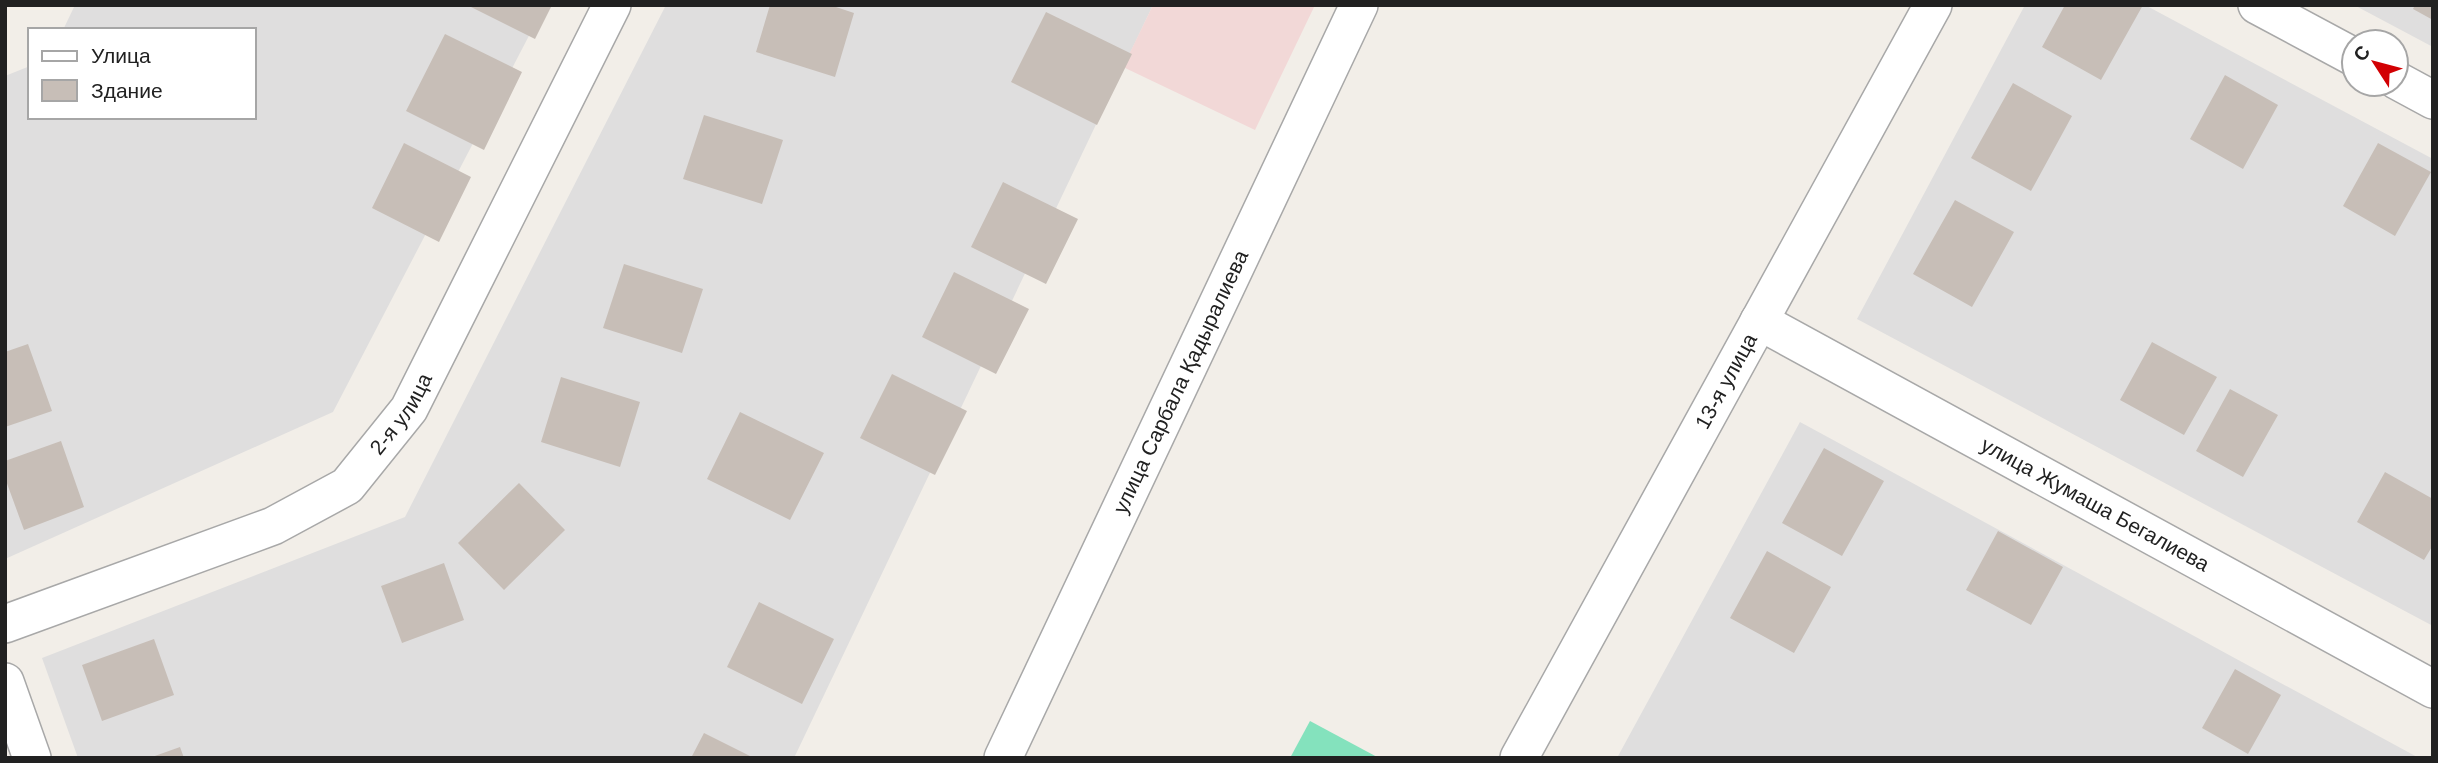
<svg xmlns="http://www.w3.org/2000/svg" width="2438" height="763" viewBox="0 0 2438 763" font-family="Helvetica,sans-serif">
  <rect width="100%" height="100%" fill="#f2eee8"/>
  <path fill="#dfdede" d="M 75,5 L 545,5 L 333,412 L 5,559 L 5,76 L 30,66 L 30,117 L 254,117 L 254,30 L 63,30 Z
    M 666,5 L 1153,5 L 794,758 L 78,758 L 42,658 L 405,517 Z
    M 2025,5 L 2145,5 L 2433,159 L 2433,626 L 1857,319 Z
    M 2354,5 L 2433,5 L 2433,47 Z
    M 1800,422 L 2419,758 L 1617,758 Z"/>
  <path fill="#f2d8d7" d="M 1153,5 L 1315,5 L 1255,130 L 1123,67 Z"/>
  <path fill="#84e2bd" d="M 1310,721 L 1379,758 L 1290,758 Z"/>
  <path fill="#c7beb7" d="M 467,5 L 552,5 L 535,39 Z
    M 770,5 L 830,5 L 854,13 L 835,77 L 756,52 Z
    M 2065,5 L 2143,5 L 2101,80 L 2042,47 Z
    M 2415,5 L 2433,5 L 2433,20 L 2413,9 Z
    M 1046,12 L 1132,54 L 1097,125 L 1011,82 Z
    M 445,34 L 522,72 L 484,150 L 406,111 Z
    M 2225,75 L 2278,105 L 2243,169 L 2190,139 Z
    M 2013,83 L 2072,116 L 2031,191 L 1971,158 Z
    M 704,115 L 783,140 L 762,204 L 683,179 Z
    M 404,143 L 471,177 L 439,242 L 372,208 Z
    M 2378,143 L 2431,172 L 2395,236 L 2343,206 Z
    M 1003,182 L 1078,219 L 1046,284 L 971,247 Z
    M 1955,200 L 2014,232 L 1972,307 L 1913,274 Z
    M 624,264 L 703,289 L 682,353 L 603,328 Z
    M 954,272 L 1029,309 L 996,374 L 922,337 Z
    M 2152,342 L 2217,377 L 2184,435 L 2120,400 Z
    M 28,344 L 52,411 L 5,427 L 5,352 Z
    M 892,374 L 967,411 L 935,475 L 860,438 Z
    M 561,377 L 640,402 L 620,467 L 541,442 Z
    M 2230,389 L 2278,415 L 2243,477 L 2196,451 Z
    M 740,412 L 824,453 L 790,520 L 707,479 Z
    M 61,441 L 84,507 L 24,530 L 5,478 L 5,461 Z
    M 1824,448 L 1884,481 L 1842,556 L 1782,523 Z
    M 2385,472 L 2433,499 L 2433,545 L 2424,560 L 2357,522 Z
    M 519,483 L 565,530 L 504,590 L 458,543 Z
    M 1998,531 L 2063,567 L 2031,625 L 1966,590 Z
    M 1767,551 L 1831,587 L 1794,653 L 1730,618 Z
    M 444,563 L 464,620 L 402,643 L 381,586 Z
    M 759,602 L 834,639 L 802,704 L 727,667 Z
    M 154,639 L 174,695 L 102,721 L 82,665 Z
    M 2235,669 L 2281,695 L 2248,754 L 2202,728 Z
    M 704,733 L 754,758 L 691,758 Z
    M 180,747 L 184,758 L 152,758 L 152,757 Z"/>
  <g fill="none" stroke-linecap="round" stroke-linejoin="round">
    <defs>
      <g id="minor">
        <path d="M 2257,5 L 2354,57"/>
        <path d="M 2396,80 L 2433,100"/>
        <path id="s1" d="M 1759,321 L 2433,689"/>
        <path id="s2" d="M 5,624 L 273,526 L 347,486 L 409,409 L 612,5"/>
        <path d="M 5,682 L 32,758"/>
        <path id="s3" d="M 1003,758 L 1359,5"/>
        <path id="s4" d="M 1519,758 L 1933,5"/>
      </g>
    </defs>
    <use href="#minor" stroke="#a8a8a8" stroke-width="40"/>
    <use href="#minor" stroke="#fff" stroke-width="37"/>
  </g>
  <g text-anchor="middle" stroke-width="7" stroke-linejoin="round" paint-order="stroke">
    <g font-size="21" fill="#212121" stroke="#fff">
      <text dy="7" stroke="none"><textPath href="#s4" startOffset="430">13-я улица</textPath></text>
      <text dy="7" stroke="none"><textPath href="#s3" startOffset="416">улица Сарбала Қадыралиева</textPath></text>
      <text dy="7" stroke="none"><textPath href="#s2" startOffset="460">2-я улица</textPath></text>
      <text dy="7" stroke="none"><textPath href="#s1" startOffset="383">улица Жумаша Бегалиева</textPath></text>
    </g>
  </g>
  <rect width="2438" height="763" fill="none" stroke="#212121" stroke-width="14"/>
  <rect x="28" y="28" width="228" height="91" fill="#ffffff" stroke="#a6a6a6" stroke-width="2"/>
  <rect x="42" y="51" width="35" height="10" fill="#ffffff" stroke="#a6a6a6" stroke-width="2"/>
  <text x="91" y="63" font-size="21" fill="#212121">Улица</text>
  <rect x="42" y="80" width="35" height="21" fill="#c7beb7" stroke="#a6a6a6" stroke-width="2"/>
  <text x="91" y="98" font-size="21" fill="#212121">Здание</text>
  <g transform="translate(2375 63) rotate(306)"><circle r="33" fill="#ffffff" stroke="#a6a6a6" stroke-width="2"/>
  <path d="M0-5L12 26L0 18L-12 26Z" fill="#d20003"/>
  <text y="-10" font-size="19" font-weight="bold" text-anchor="middle" fill="#212121">С</text>
  </g>
</svg>
